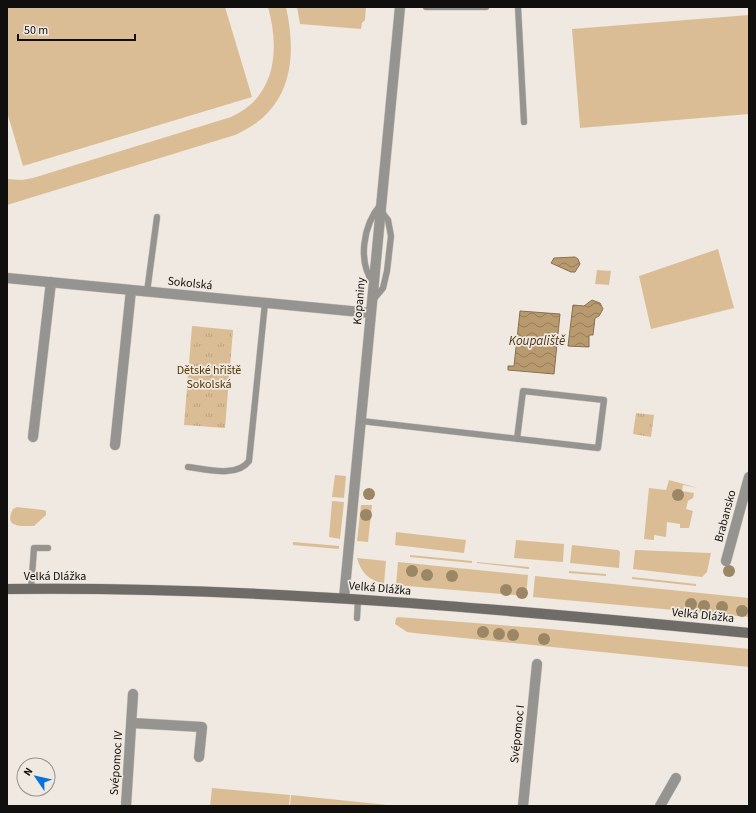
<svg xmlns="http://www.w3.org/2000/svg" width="756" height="813" viewBox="0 0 756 813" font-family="'Source Sans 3',sans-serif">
  <defs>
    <pattern id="park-tufts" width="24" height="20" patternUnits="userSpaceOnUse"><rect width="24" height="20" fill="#dbbd95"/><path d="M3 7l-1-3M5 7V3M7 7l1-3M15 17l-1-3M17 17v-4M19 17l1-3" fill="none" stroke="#bba17f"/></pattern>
    <pattern id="water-waves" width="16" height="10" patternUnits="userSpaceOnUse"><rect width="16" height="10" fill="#b99a6f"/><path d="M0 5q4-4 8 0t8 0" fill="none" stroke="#957c5a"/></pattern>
  </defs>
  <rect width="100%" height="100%" fill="#efe9e1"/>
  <path fill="#dbbd95" d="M 7,7 L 225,7 L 252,97 L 23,166 L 7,112 Z
    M 268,7 L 286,7 C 298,62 290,111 235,135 L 7,205 L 7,179 L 22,180 L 33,178 L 231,117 C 276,97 280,50 268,7 Z
    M 297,7 L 366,7 L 365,20 L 362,23 L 361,29 L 300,24 Z
    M 749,15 L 749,114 L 580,128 L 572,29 Z
    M 718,249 L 734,308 L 651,329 L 639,276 Z
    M 597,270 L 611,271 L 609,285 L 595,284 Z
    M 335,475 L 346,476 L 344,498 L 332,497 Z
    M 669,480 L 698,488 L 683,485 L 682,491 L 694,493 L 693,498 L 688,501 L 686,509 L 693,511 L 689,528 L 680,528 L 680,524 L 667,522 L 666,537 L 654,535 L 654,540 L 644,539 L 649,488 L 666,490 Z
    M 332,501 L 344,502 L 340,539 L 329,537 Z
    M 361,505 L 372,505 L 368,542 L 357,541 Z
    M 17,507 L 43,510 L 46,511 L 46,515 L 34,526 C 21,526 3,528 13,509 Z
    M 396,532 L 466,540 L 464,553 L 395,545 Z
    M 516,540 L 564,544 L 563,562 L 514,558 Z
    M 293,542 L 339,546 L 339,549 L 293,545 Z
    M 572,545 L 618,550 L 620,552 L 619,568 L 570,563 Z
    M 635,550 L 711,553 L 707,572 L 702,577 L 633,569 Z
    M 410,555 L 472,561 L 472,563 L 410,557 Z
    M 357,558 L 386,561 L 384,584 C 369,580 361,573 357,558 Z
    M 398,562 L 528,575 L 526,596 L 396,585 Z
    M 477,562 L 529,567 L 529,569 L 477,563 Z
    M 569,571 L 606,574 L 606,576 L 569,573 Z
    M 535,576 L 749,598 L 749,617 L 533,597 Z
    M 632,577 L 696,584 L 696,586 L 632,579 Z
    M 398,617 L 550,629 L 749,649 L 749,667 L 414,633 L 407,632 L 395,624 L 396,618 Z
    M 212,788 L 290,795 L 289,806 L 210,806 Z
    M 291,795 L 388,805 L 388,806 L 290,806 Z"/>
  <path fill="url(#park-tufts)" d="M 192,326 L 233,330 L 225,428 L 184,425 Z
    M 636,413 L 654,415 L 651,437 L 633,434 Z"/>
  <path fill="url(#water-waves)" stroke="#877052" d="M 575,257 L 578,259 L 580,264 L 575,272 L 571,272 L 551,263 L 554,258 Z
    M 592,300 L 600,303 L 603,309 L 599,316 L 595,318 L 593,335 L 589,335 L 589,347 L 568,346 L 573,305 L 584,306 Z
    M 520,311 L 560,314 L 554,374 L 508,370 L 508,366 L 514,366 Z"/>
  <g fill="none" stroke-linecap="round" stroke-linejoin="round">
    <defs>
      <path id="lane" d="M 426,7 L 486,7
        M 518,7 L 524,122
        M 374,284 C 357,262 363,225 381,204
        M 147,292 L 157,217
        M 373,300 L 383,288 L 387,271 L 391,236 L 388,220 L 381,211
        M 361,421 L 598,448 L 604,400 L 523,391 L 517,439
        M 188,467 C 206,469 237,478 249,461 L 265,303
        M 31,589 L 34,548 L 48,548
        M 357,618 L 358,600"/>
      <path id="street" d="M 7,278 L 371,313
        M 33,437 L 51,282
        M 115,445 L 131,290
        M 726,561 L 749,477
        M 344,598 L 400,7
        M 132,723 L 202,727 L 199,757
        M 126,806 L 133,694
        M 523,806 L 537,664
        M 660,806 L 676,778"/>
      <path id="secondary" d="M 7,589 C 255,586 502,609 749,633"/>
    </defs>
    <use href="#lane" stroke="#cbc6bf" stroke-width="7"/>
    <use href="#street" stroke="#cbc6bf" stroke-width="11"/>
    <use href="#secondary" stroke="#cbc6bf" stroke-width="11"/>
    <use href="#lane" stroke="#969491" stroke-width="6"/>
    <use href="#street" stroke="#969491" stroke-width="10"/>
    <use href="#secondary" stroke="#6f6b67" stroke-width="10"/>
  </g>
  <g fill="#9b8765">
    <circle cx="369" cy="494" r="6"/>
    <circle cx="678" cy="495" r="6"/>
    <circle cx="366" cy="515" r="6"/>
    <circle cx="412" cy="571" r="6"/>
    <circle cx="729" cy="571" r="6"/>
    <circle cx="427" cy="575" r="6"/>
    <circle cx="452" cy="576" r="6"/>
    <circle cx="506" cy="590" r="6"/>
    <circle cx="522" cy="593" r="6"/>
    <circle cx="691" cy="604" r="6"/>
    <circle cx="704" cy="606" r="6"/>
    <circle cx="722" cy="607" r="6"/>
    <circle cx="742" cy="611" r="6"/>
    <circle cx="483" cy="632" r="6"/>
    <circle cx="499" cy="634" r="6"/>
    <circle cx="513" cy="635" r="6"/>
    <circle cx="544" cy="639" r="6"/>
  </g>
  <g text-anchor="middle" stroke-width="3.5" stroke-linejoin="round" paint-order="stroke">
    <g font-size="12" fill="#110f0d" stroke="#efe9e1">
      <text transform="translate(190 283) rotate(6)" y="4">Sokolská</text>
      <text transform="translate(359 301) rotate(-85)" y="4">Kopaniny</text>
      <text transform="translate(725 516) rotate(-75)" y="4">Brabansko</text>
      <text x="55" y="580">Velká Dlážka</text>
      <text transform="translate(380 588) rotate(5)" y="4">Velká Dlážka</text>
      <text transform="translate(703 615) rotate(6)" y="4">Velká Dlážka</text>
      <text transform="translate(517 734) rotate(-84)" y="4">Svépomoc I</text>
      <text transform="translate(116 763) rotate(-86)" y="4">Svépomoc IV</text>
    </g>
    <g font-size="12" fill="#563700" stroke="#efe9e1">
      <text x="209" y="374">Dětské hřiště<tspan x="209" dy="14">Sokolská</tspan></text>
    </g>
    <g font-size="13" font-style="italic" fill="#4f3815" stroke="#efe9e1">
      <text x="537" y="345">Koupaliště</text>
    </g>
  </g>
  <rect width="756" height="813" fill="none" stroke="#110f0d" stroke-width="16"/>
  <g transform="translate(36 777) rotate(304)"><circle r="19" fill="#efe9e1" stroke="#96928c"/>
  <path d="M0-3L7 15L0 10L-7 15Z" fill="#0873db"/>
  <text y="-6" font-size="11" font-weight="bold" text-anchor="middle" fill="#110f0d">N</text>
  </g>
  <path d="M18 34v6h117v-6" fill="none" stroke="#110f0d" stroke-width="2"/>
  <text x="24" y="34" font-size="12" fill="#110f0d" stroke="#efe9e1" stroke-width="3" paint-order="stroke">50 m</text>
</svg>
